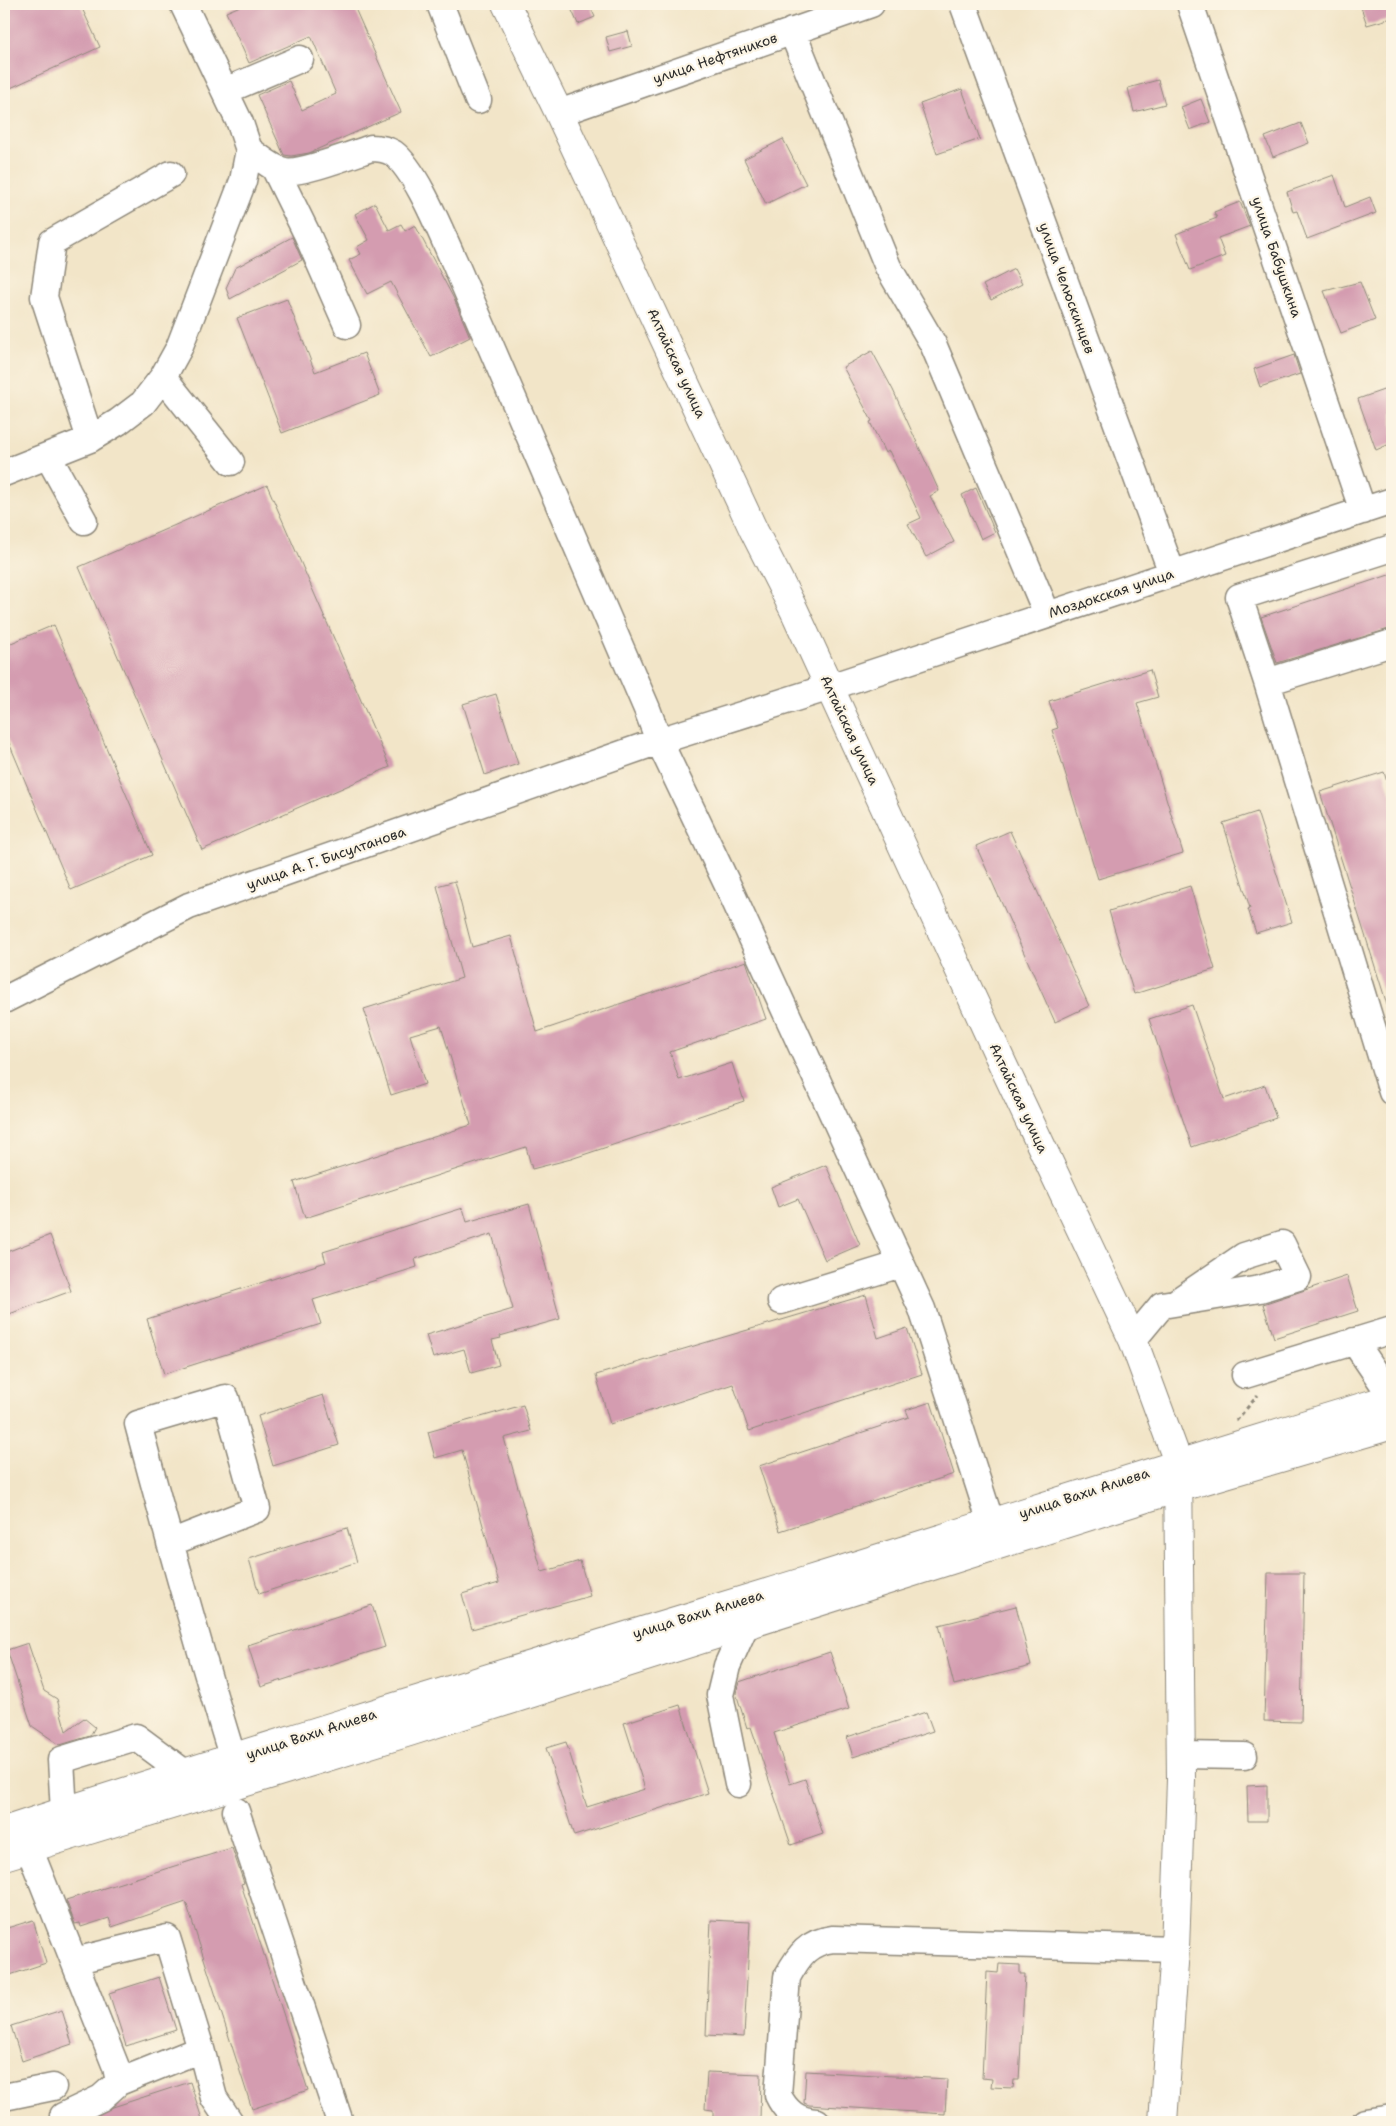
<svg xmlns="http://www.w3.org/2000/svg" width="1396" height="2126" viewBox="0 0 1396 2126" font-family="'Shantell Sans',sans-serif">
  <rect width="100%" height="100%" fill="#fcf5e5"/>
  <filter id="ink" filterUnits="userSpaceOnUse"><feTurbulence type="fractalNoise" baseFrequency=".02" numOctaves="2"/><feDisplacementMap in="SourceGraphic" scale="10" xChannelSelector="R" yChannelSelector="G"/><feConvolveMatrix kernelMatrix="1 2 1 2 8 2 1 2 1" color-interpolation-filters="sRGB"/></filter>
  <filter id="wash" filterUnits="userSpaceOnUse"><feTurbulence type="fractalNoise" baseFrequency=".0096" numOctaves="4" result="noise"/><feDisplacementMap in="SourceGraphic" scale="20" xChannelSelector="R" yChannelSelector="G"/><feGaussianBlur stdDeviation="1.12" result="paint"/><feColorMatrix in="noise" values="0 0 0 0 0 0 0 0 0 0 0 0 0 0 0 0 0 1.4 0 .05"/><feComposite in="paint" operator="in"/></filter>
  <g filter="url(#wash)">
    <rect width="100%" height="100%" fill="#f2e5c8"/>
    <g id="blocks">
      <path fill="#d49cb0" d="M 4,4 L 80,4 L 100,47 L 4,91 Z
        M 245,4 L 353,4 L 401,112 L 309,153 L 291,156 L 284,155 L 257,95 L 289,81 L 302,110 L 336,94 L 311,36 L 249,63 L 226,12 Z
        M 569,4 L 589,4 L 595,17 L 578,24 Z
        M 1360,4 L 1388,4 L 1392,18 L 1367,25 Z
        M 628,31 L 632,46 L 610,52 L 606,37 Z
        M 1158,80 L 1165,104 L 1134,112 L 1128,88 Z
        M 962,89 L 980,139 L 937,154 L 920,104 Z
        M 1201,99 L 1210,122 L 1190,130 L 1181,107 Z
        M 1301,123 L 1309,143 L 1273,157 L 1265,137 Z
        M 783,139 L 806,184 L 766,204 L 744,159 Z
        M 1334,175 L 1345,207 L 1370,197 L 1376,213 L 1307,239 L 1297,211 L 1293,212 L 1287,192 Z
        M 1240,202 L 1250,226 L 1218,238 L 1225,256 L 1190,270 L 1176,234 L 1217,218 L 1214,212 Z
        M 375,203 L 389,230 L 401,224 L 405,231 L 415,225 L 454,299 L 470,337 L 431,357 L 391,282 L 367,294 L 349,260 L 361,254 L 357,247 L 369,240 L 355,214 Z
        M 292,237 L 302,260 L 230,299 L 226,288 L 235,268 Z
        M 1014,269 L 1022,284 L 991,300 L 983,285 Z
        M 1360,282 L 1375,320 L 1341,333 L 1324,291 Z
        M 287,299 L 315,372 L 364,353 L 380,395 L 282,433 L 237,318 Z
        M 872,351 L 893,390 L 939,491 L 930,496 L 954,542 L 926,557 L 908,524 L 921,518 L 889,451 L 885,453 L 870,422 L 872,421 L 843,367 Z
        M 1294,355 L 1300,374 L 1260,387 L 1254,369 Z
        M 1392,387 L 1392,443 L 1376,450 L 1358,399 Z
        M 267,485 L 390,767 L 202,850 L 79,567 Z
        M 976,488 L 995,532 L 981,539 L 962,495 Z
        M 1392,574 L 1392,628 L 1277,663 L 1261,617 Z
        M 54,625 L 152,855 L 71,890 L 4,731 L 4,646 Z
        M 1150,670 L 1158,697 L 1137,703 L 1183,853 L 1098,879 L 1052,730 L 1058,728 L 1049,701 Z
        M 496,694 L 518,764 L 485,775 L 463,704 Z
        M 1384,772 L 1392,799 L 1392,1010 L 1389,1011 L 1320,792 Z
        M 1257,812 L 1292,922 L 1256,933 L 1248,909 L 1250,908 L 1223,823 Z
        M 1010,831 L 1089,1006 L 1055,1022 L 976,846 Z
        M 455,881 L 472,947 L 511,936 L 537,1032 L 746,961 L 766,1019 L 670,1052 L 679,1080 L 732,1063 L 744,1101 L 571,1159 L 532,1169 L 526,1147 L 305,1218 L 294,1182 L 471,1125 L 441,1026 L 410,1035 L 425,1084 L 391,1095 L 364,1009 L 462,978 L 437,886 Z
        M 1190,886 L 1215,969 L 1134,994 L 1109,911 Z
        M 1192,1005 L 1224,1099 L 1265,1085 L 1276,1118 L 1192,1147 L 1149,1019 Z
        M 826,1165 L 860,1245 L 825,1260 L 798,1199 L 778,1207 L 771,1187 Z
        M 529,1204 L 560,1319 L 500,1336 L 501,1338 L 492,1340 L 499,1365 L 471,1373 L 464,1349 L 433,1358 L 426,1335 L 513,1309 L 492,1234 L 415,1259 L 417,1267 L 313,1300 L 321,1324 L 164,1374 L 147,1319 L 326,1262 L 323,1252 L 463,1208 L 467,1222 Z
        M 50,1235 L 71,1291 L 4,1316 L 4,1253 Z
        M 1347,1276 L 1358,1311 L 1274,1338 L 1263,1304 Z
        M 866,1295 L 878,1338 L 907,1328 L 922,1374 L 749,1431 L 733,1384 L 610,1424 L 596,1375 Z
        M 323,1395 L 339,1445 L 273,1466 L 258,1416 Z
        M 931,1402 L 954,1474 L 780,1531 L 759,1466 L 909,1417 L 906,1410 Z
        M 523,1405 L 531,1431 L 504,1438 L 542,1572 L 580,1561 L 590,1596 L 472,1629 L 462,1594 L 499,1583 L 462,1450 L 435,1458 L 428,1432 Z
        M 347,1528 L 357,1562 L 259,1594 L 249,1559 Z
        M 1268,1573 L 1304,1573 L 1301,1722 L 1264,1721 Z
        M 372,1605 L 385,1647 L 261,1687 L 248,1645 Z
        M 1016,1606 L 1031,1666 L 954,1685 L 939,1625 Z
        M 28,1643 L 44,1691 L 57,1699 L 66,1731 L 84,1718 L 95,1727 L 90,1736 L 60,1745 L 32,1726 L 7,1650 Z
        M 830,1652 L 849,1709 L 774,1733 L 790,1784 L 805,1779 L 823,1834 L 791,1845 L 751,1727 L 747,1728 L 736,1693 L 739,1682 Z
        M 680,1705 L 708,1793 L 574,1836 L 546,1748 L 566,1742 L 587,1807 L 645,1789 L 624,1723 Z
        M 926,1712 L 933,1731 L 853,1757 L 847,1737 Z
        M 1267,1785 L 1267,1821 L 1248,1821 L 1247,1786 Z
        M 232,1848 L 244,1883 L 241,1884 L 308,2090 L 252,2109 L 186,1902 L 112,1927 L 109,1918 L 81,1927 L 80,1923 L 75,1924 L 66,1900 Z
        M 33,1920 L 46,1963 L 4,1977 L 4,1929 Z
        M 711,1920 L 750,1922 L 744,2037 L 706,2035 Z
        M 999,1964 L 1020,1965 L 1020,1974 L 1025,1974 L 1019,2080 L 1014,2080 L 1013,2088 L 991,2087 L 992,2079 L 982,2078 L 987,1972 L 998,1973 Z
        M 159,1977 L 176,2030 L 126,2046 L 109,1993 Z
        M 62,2010 L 72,2044 L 22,2061 L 11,2026 Z
        M 806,2071 L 947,2079 L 945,2114 L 809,2105 L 804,2103 Z
        M 707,2072 L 761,2074 L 760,2122 L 713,2122 L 713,2110 L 705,2109 Z
        M 190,2082 L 203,2122 L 85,2122 L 113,2107 Z"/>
    </g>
  </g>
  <g filter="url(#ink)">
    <use href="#blocks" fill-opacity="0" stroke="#8e887a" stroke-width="1"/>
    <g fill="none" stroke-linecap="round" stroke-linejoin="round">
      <defs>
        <path id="minor" d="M 440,4 L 478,100
          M 963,4 L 1172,573
          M 1190,4 L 1363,511
          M 792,31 L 888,267 L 933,344 L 1047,614
          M 225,91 L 300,59
          M 559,113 L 871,4
          M 249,150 C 260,157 272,169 285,171 C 301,174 353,154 371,148 C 379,148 386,149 393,153 C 417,171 441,233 454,261 L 647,709 L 659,741 L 729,888 L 922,1309 L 991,1523
          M 274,167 L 307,234 L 347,325
          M 163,377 L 231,462
          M 90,439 L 44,297 L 52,242 L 171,174
          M 48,456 L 84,521
          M 4,473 L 90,439 L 118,422 L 143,403 L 163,377 L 179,348 L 243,181 L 249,150 L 240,123 L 183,4
          M 1392,548 L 1239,597 L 1267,682 L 1392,1092
          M 1267,682 L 1392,643
          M 4,1000 L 189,906 L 659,741 L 830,687 L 1392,501
          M 781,1301 L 901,1264
          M 1133,1340 L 1162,1305 L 1260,1289 L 1298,1277 L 1282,1244 L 1244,1256 L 1178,1301
          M 1354,1341 L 1392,1397
          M 1245,1375 L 1392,1330
          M 170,1543 L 257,1509 L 226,1398 L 138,1424 C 168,1537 199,1648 233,1759
          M 1181,1755 L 1244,1756
          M 738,1784 L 720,1695 L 727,1666 L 745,1626
          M 236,1811 L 340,2122
          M 64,1812 L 61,1760 L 136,1737 L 186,1774
          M 29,1848 L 116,2067 L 119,2082 L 101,2098 L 63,2116 L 65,2122
          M 74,1961 L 167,1938 L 201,2049 L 119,2082
          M 201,2049 L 214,2098 L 230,2122
          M 4,2097 L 53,2087
          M 817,2122 C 798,2121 786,2112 778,2095 L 787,1977 C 799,1955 808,1942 833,1939 L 1175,1949
          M 1365,2122 L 1392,2118"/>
        <path id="major" d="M 506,4 L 559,113 L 754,531 L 794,610 L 1003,1065 L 1133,1340 L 1178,1462 L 1181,1780 L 1175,1949 L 1163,2122
          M 4,1831 C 270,1744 538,1663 806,1581 C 1002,1520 1196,1457 1392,1398
          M 4,1856 L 409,1732 L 1178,1488 L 1392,1425"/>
      </defs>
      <use href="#minor" stroke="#8e887a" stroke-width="29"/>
      <use href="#major" stroke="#8e887a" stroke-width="30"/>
      <path stroke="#8e887a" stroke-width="3" stroke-dasharray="4 4" stroke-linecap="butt" d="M 1236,1421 L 1258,1395"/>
      <use href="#minor" stroke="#fff" stroke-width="26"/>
      <use href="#major" stroke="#fff" stroke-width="28"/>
    </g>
  </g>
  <g text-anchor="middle" stroke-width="4.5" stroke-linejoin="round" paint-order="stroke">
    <g font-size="14" fill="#2b2b2b" stroke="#fcf5e5">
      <text transform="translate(715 58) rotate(-19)" y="5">улица Нефтяников</text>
      <text transform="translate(1277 257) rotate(71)" y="5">улица Бабушкина</text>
      <text transform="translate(1067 288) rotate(70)" y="5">улица Челюскинцев</text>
      <text transform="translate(677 363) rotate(65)" y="5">Алтайская улица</text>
      <text transform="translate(1111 593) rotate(-18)" y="5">Моздокская улица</text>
      <text transform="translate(850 730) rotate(65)" y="5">Алтайская улица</text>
      <text transform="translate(326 858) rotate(-19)" y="5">улица А. Г. Бисултанова</text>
      <text transform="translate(1019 1098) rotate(65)" y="5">Алтайская улица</text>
      <text transform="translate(1084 1493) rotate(-18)" y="5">улица Вахи Алиева</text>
      <text transform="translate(698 1614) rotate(-17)" y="5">улица Вахи Алиева</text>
      <text transform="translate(311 1734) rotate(-18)" y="5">улица Вахи Алиева</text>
    </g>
  </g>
  <rect width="1396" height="2126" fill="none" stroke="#fcf5e5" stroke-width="20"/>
</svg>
